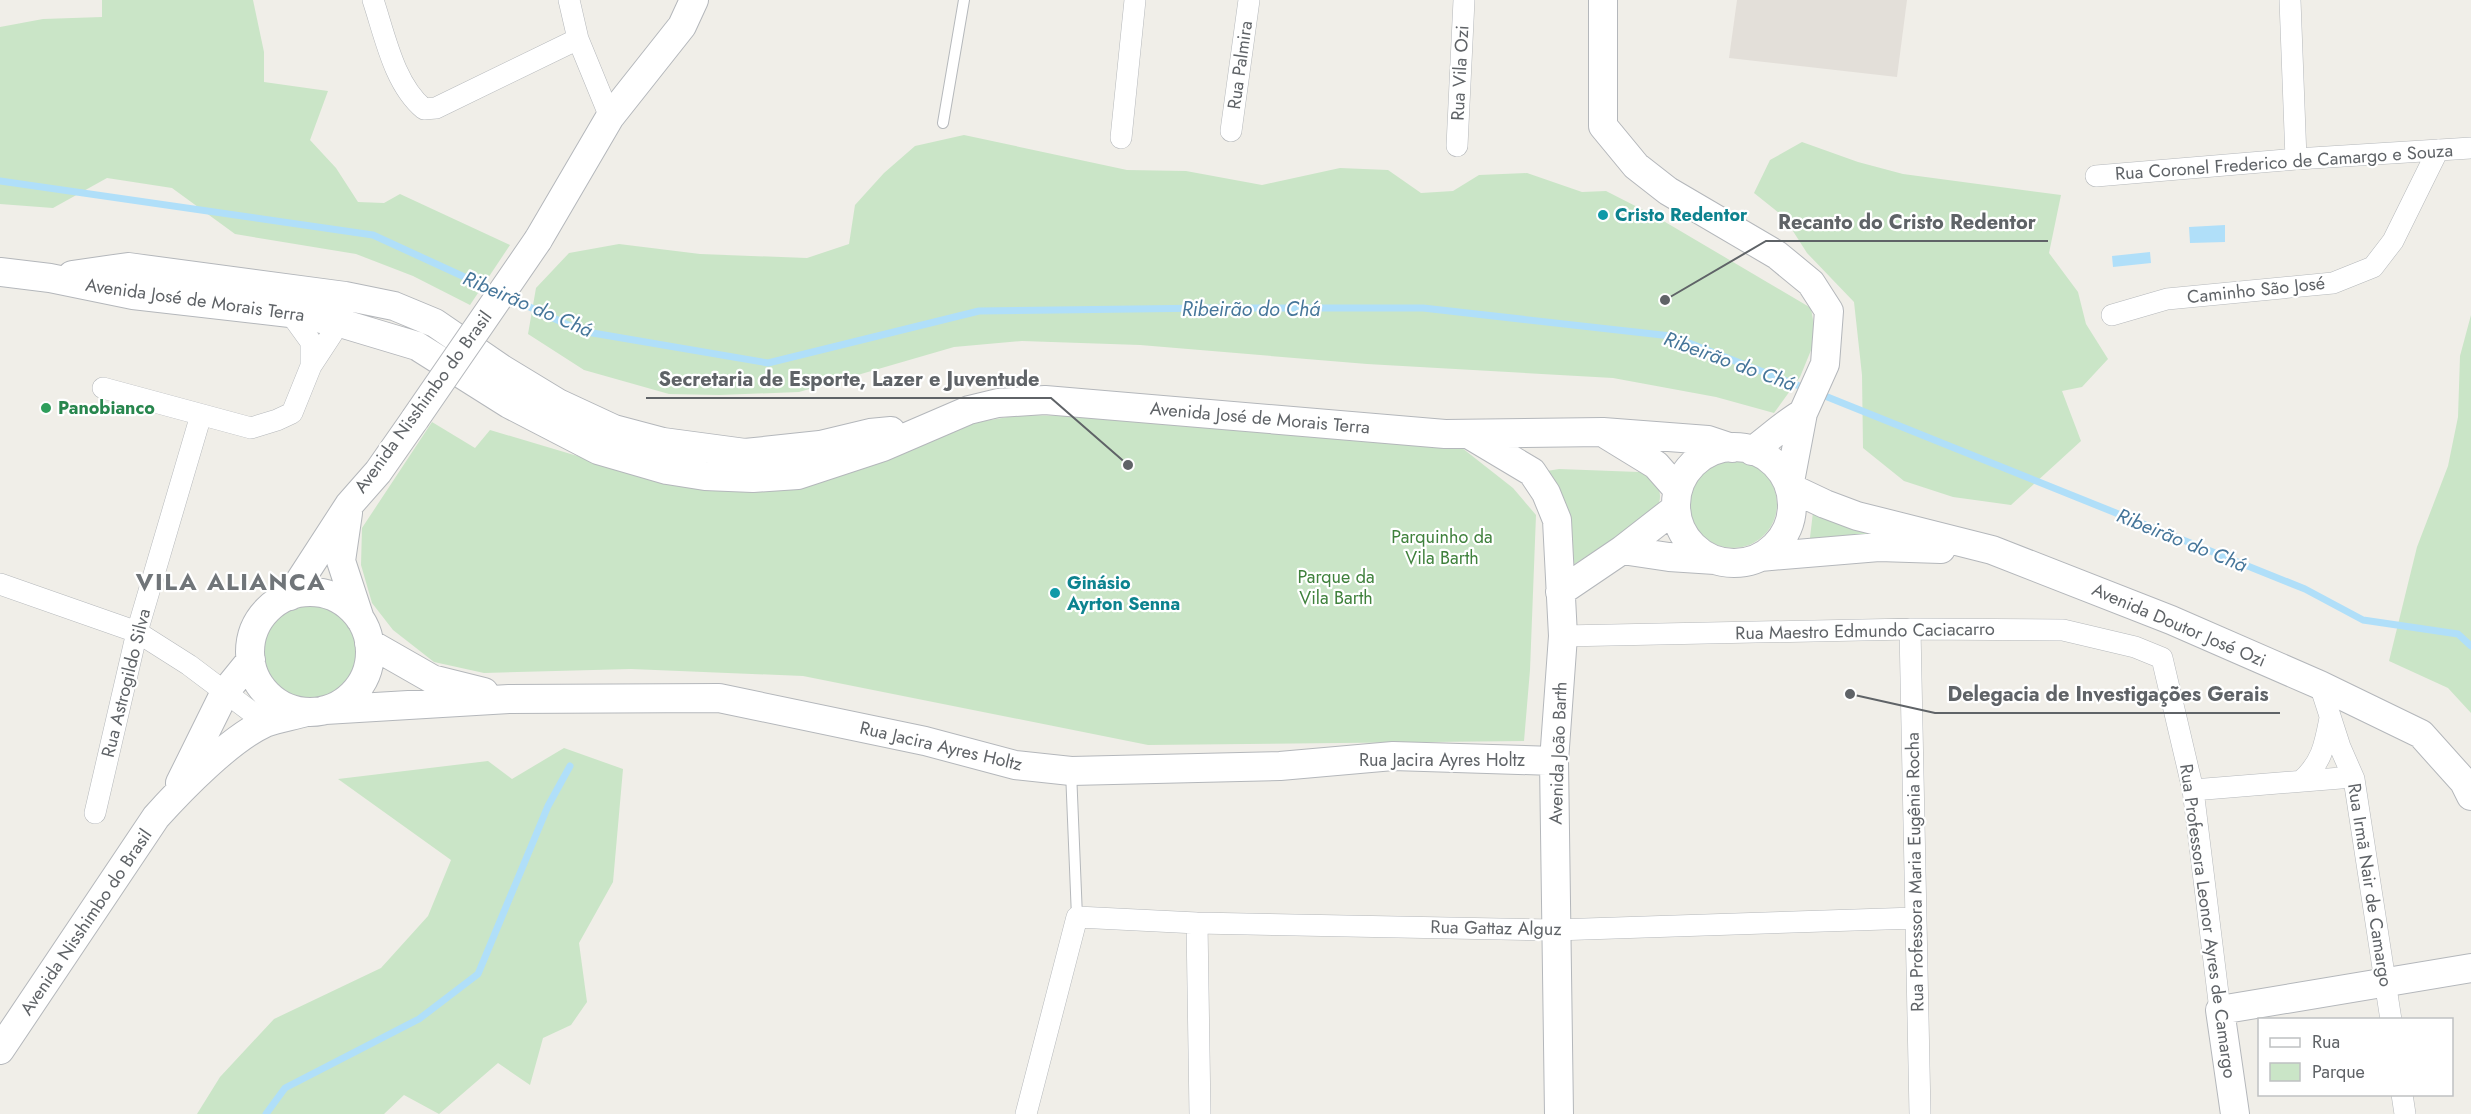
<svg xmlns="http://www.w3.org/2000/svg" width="2471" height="1114" viewBox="0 0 2471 1114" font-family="Jost,sans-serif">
  <rect width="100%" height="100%" fill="#f0eee8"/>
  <path fill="#e3dfd9" d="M 1737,0 L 1907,0 L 1897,77 L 1729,58 Z"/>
  <path fill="#cae5c7" d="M 102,0 L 253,0 L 264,52 L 264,82 L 328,91 L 310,140 L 336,168 L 358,202 L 384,203 L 400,194 L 510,245 L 470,305 L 413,276 L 356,254 L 235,234 L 172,188 L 107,178 L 53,208 L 0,204 L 0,27 L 43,19 L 102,17 Z
    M 964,135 L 1127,170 L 1186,171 L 1262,185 L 1340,168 L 1388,170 L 1421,193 L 1453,191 L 1479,175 L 1527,173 L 1582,192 L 1606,191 L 1655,216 L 1811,308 L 1816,338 L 1800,377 L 1774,413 L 1716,397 L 1613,378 L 1367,364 L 1140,345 L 1022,341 L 954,347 L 799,392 L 719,395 L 669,394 L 584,370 L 528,334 L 536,288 L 569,253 L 619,244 L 700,254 L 807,258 L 849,244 L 855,205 L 884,173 L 915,146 Z
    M 1802,142 L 1858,162 L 1903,174 L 2061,195 L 2049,253 L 2078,292 L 2086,324 L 2108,359 L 2082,387 L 2062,391 L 2081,441 L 2011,505 L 1953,497 L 1904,481 L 1863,448 L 1862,375 L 1854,302 L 1807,253 L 1784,217 L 1754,193 L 1770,160 Z
    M 2471,315 L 2471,713 L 2448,688 L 2389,661 L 2417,547 L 2448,466 L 2458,417 L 2460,356 Z
    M 1019,415 L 1199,418 L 1457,444 L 1513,488 L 1536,515 L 1530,670 L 1524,741 L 1148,745 L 803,676 L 631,669 L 484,673 L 434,662 L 393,630 L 372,603 L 361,565 L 362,528 L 432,422 L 475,448 L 490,430 L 651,478 L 799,483 L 979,422 Z
    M1689 504a44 44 0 1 1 88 0a44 44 0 1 1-88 0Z
    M 1559,469 L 1639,472 L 1650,475 C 1662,490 1664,499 1652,515 L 1568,568 L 1547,471 Z
    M 1813,512 L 1904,544 L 1809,546 Z
    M263 650a49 49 0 1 1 98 0a49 49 0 1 1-98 0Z
    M 564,748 L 623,769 L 613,882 L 579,943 L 587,1002 L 571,1025 L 543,1038 L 530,1085 L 498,1063 L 439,1114 L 404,1095 L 384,1114 L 197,1114 L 220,1077 L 274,1019 L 381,968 L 428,916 L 451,860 L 338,779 L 488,761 L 512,779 Z"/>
  <path fill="#b0dff9" d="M 2225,225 L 2225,242 L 2190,243 L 2189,227 Z
    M 2150,252 L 2151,263 L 2113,267 L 2112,256 Z"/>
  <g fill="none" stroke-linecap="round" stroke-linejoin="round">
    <path stroke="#b0dff9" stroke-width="7" d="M 0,181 L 373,235 L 495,291
      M 508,297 L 581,331 L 768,363 L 979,311 L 1212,308 L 1423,308 L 1671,336 L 1807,389
      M 1820,394 L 2305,589 L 2363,620 L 2458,634 L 2471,646
      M 266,1114 L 285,1088 L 419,1019 L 478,974 L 548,806 L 570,766"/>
    <defs>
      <path id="service" d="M 943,123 L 964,0
        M 1071,771 L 1077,917"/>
      <path id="minor" d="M 373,0 C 385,36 394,84 424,109 L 436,108 L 578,39
        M 569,0 L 578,39 L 610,117
        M 2290,0 L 2296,159
        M 1231,131 L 1249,0
        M 1121,138 L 1135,0
        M 1457,146 L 1464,0
        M 2096,176 L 2296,159 L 2471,148
        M 290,313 L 311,342 L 311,366
        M 2112,315 L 2167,299 L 2333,283 L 2373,267 L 2393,241 L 2438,150
        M 103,388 L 251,428 L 277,420 L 292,413 L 311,366 L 332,334 L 337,322
        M 0,584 L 137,632 L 189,665 L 266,723
        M 1910,629 L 1920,1114
        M 1563,636 L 1910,629 L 2063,630 L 2135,647 L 2162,658 L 2193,790 L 2220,1010
        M 2320,685 L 2340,747 L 2354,779 L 2391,1020
        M 2301,781 C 2322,763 2325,744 2330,718
        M 2193,790 L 2353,777
        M 95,813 L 137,632 L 201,415
        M 1197,923 L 1200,1114
        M 2402,1094 L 2405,1114
        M 1026,1114 L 1077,917 L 1197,923 L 1555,930 L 1916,918"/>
      <path id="secondary" d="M 1603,0 L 1603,126 L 1636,166 L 1668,191 L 1777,255 L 1811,283 L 1829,311 L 1825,364 L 1803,413 L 1789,487 L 1825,504 L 1857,516 L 1992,550 L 2171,620 L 2320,685 L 2421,734 L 2464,782 L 2471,796
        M 538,240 L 610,117 L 682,26 L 694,0
        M 0,272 L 50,278 L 133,295 L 290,313 L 337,322 L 417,346 L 509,404 L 598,450 L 667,470 L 705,476 L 753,478 L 798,475 L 883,447 L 969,410 L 998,403 L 1045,400 L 1445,434 L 1603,432 L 1708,440 L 1732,448
        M 72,275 L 128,267 L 345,296 L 394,306 L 435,323 L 502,369 L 558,403 L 614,429 L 663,442 L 745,453 L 820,445 L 870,433 L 891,431
        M 1470,435 L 1532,472 L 1546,493 L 1557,520 L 1563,636 L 1554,761 L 1559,1114
        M 1607,435 L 1656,465 L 1678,490
        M1676 505a58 58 0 1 1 116 0a58 58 0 1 1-116 0Z
        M 1752,451 C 1770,438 1784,424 1803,413
        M 348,513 L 341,561 L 360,619
        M 1622,550 L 1669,557 L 1715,560
        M 1760,557 L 1879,547 L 1941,549
        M 1560,592 L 1622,550 L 1676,508
        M250 652a60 60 0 1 1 120 0a60 60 0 1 1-120 0Z
        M 290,596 L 349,505 L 378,472 L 415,419
        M 369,643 L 432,679 L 484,692
        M 325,710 L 509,699 L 719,698 L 925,741 L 1015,765 L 1071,771 L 1280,766 L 1393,756 L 1554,761
        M 180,783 L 225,692 L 251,660
        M 0,1050 L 156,817 C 182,788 230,739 265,723 C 278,718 293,716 306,712
        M 2235,1114 L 2220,1010 L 2471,968"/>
    </defs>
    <use href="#service" stroke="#b5b8bb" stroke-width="12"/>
    <use href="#minor" stroke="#b5b8bb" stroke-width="22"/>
    <use href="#secondary" stroke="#b4b7bb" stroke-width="30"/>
    <use href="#service" stroke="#fff" stroke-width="10"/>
    <use href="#minor" stroke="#fff" stroke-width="21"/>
    <use href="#secondary" stroke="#fff" stroke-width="28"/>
    <defs>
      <path id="secondary-bridge" d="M 415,419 L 538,240"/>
    </defs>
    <use href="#secondary-bridge" stroke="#b4b7bb" stroke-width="30" stroke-linecap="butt"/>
    <use href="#secondary-bridge" stroke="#fff" stroke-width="28"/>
  </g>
  <g fill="#0f9aa8" stroke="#fff" stroke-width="2">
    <circle cx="1603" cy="215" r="6"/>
    <circle cx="1055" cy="593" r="6"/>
  </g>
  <circle fill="#2e9e5b" stroke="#fff" stroke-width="2" cx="46" cy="408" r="6"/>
  <g text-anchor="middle" stroke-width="4.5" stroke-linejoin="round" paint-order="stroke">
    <g font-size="18" fill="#5f6367" stroke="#fff">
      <text transform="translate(1240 65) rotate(-82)" y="6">Rua Palmira</text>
      <text transform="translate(1460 73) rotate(-87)" y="6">Rua Vila Ozi</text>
      <text transform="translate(2284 162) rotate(-4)" y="6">Rua Coronel Frederico de Camargo e Souza</text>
      <text transform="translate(2256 290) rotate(-6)" y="6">Caminho São José</text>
      <text transform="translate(195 300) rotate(8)" y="6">Avenida José de Morais Terra</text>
      <text transform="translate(423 402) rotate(-54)" y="6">Avenida Nisshimbo do Brasil</text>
      <text transform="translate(1260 418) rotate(5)" y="6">Avenida José de Morais Terra</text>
      <text transform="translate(2179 625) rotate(23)" y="6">Avenida Doutor José Ozi</text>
      <text transform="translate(1865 631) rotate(-1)" y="6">Rua Maestro Edmundo Caciacarro</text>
      <text transform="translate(126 683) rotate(-76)" y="6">Rua Astrogildo Silva</text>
      <text transform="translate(941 746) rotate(13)" y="6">Rua Jacira Ayres Holtz</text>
      <text transform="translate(1558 753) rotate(-88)" y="6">Avenida João Barth</text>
      <text x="1442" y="766">Rua Jacira Ayres Holtz</text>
      <text transform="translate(1915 872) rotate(-91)" y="6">Rua Professora Maria Eugênia Rocha</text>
      <text transform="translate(2370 885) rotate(81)" y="6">Rua Irmã Nair de Camargo</text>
      <text transform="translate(2208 921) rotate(82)" y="6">Rua Professora Leonor Ayres de Camargo</text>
      <text transform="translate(86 922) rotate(-56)" y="6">Avenida Nisshimbo do Brasil</text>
      <text transform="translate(1496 928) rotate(1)" y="6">Rua Gattaz Alguz</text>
    </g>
    <g font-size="18" font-weight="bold" fill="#0d838f" stroke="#fff" text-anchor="start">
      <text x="1615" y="221">Cristo Redentor</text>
      <text x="1067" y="589">Ginásio<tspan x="1067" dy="21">Ayrton Senna</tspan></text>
    </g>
    <g font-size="18" font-weight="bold" fill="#27864d" stroke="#fff" text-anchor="start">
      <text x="58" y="414">Panobianco</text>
    </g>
    <g font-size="18" fill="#3f813c" stroke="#fff">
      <text x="1442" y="543">Parquinho da<tspan x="1442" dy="21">Vila Barth</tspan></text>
      <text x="1336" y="583">Parque da<tspan x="1336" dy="21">Vila Barth</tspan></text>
    </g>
    <g font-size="20" font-style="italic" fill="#46769a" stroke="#fff">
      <text transform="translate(528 304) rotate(23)" y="7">Ribeirão do Chá</text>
      <text x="1251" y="316">Ribeirão do Chá</text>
      <text transform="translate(1730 361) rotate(20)" y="7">Ribeirão do Chá</text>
      <text transform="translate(2182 540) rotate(22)" y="7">Ribeirão do Chá</text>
    </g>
    <g font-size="24" font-weight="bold" letter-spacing="1.5" fill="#707579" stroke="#fff">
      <text x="231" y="590">VILA ALIANCA</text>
    </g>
  </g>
  <path fill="none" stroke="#5f6367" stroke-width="2" d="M1665 300L1766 241H2048M1128 465L1051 398H646M1850 694L1935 713H2280"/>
  <g fill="#5f6367" stroke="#fff" stroke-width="2">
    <circle cx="1665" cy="300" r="6"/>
    <circle cx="1128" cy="465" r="6"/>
    <circle cx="1850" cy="694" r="6"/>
  </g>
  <g font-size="20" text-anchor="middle" font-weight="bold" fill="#5f6367" stroke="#fff" stroke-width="4.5" stroke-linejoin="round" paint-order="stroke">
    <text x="1907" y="229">Recanto do Cristo Redentor</text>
    <text x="849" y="386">Secretaria de Esporte, Lazer e Juventude</text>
    <text x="2108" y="701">Delegacia de Investigações Gerais</text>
  </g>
  <rect x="2258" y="1018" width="195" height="78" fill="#ffffff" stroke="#bfc1c2" stroke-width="1.5"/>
  <rect x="2270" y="1038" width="30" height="9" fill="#ffffff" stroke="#bfc1c2" stroke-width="1.5"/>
  <text x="2312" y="1048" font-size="18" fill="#5f6367">Rua</text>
  <rect x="2270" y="1063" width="30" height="18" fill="#cae5c7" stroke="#bfc1c2" stroke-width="1.5"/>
  <text x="2312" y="1078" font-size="18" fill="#5f6367">Parque</text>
</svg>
